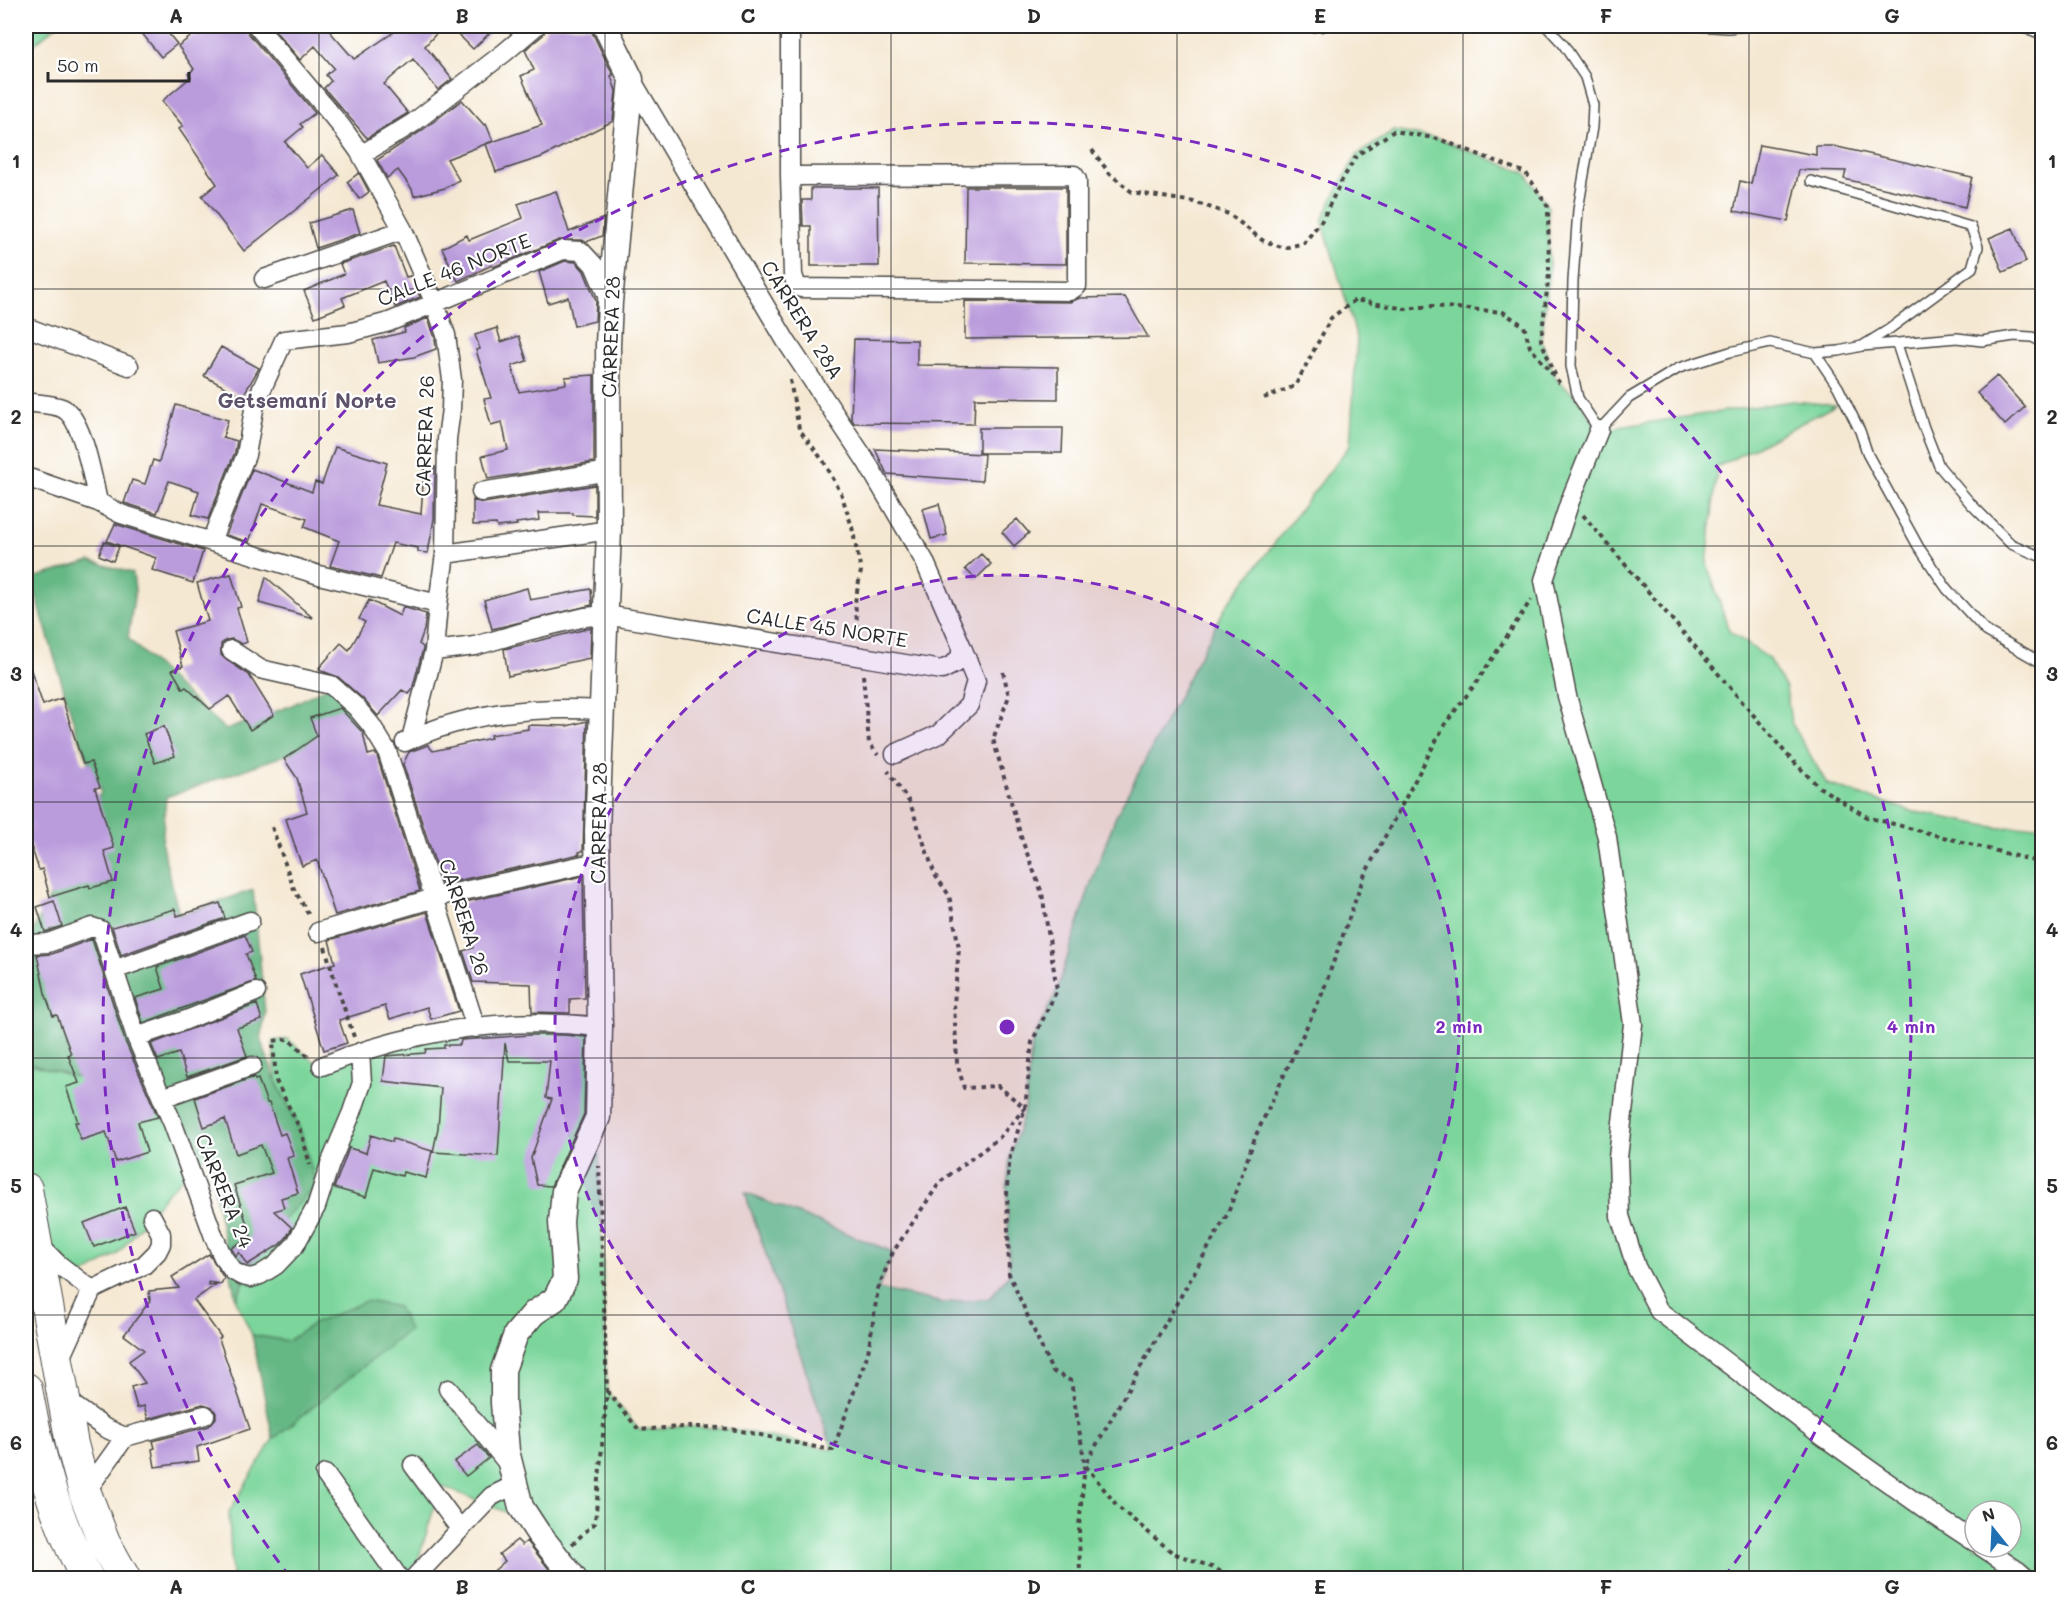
<svg xmlns="http://www.w3.org/2000/svg" width="2068" height="1604" viewBox="0 0 2068 1604" font-family="Mali,sans-serif">
  <rect width="100%" height="100%" fill="#fff"/>
  <filter id="ink" filterUnits="userSpaceOnUse"><feTurbulence type="fractalNoise" baseFrequency=".0167" numOctaves="2"/><feDisplacementMap in="SourceGraphic" scale="12" xChannelSelector="R" yChannelSelector="G"/><feConvolveMatrix kernelMatrix="1 2 1 2 8 2 1 2 1" color-interpolation-filters="sRGB"/></filter>
  <filter id="wash" filterUnits="userSpaceOnUse"><feTurbulence type="fractalNoise" baseFrequency=".008" numOctaves="4" result="noise"/><feDisplacementMap in="SourceGraphic" scale="24" xChannelSelector="R" yChannelSelector="G"/><feGaussianBlur stdDeviation="1.35" result="paint"/><feColorMatrix in="noise" values="0 0 0 0 0 0 0 0 0 0 0 0 0 0 0 0 0 1.4 0 .05"/><feComposite in="paint" operator="in"/></filter>
  <g filter="url(#wash)">
    <rect width="100%" height="100%" fill="#f5e8d2"/>
    <path fill="#7cd69b" stroke="#548063" stroke-width="1.5" fill-rule="evenodd" d="M 26,26 L 56,26 L 26,51 Z
      M 1394,131 L 1439,139 L 1526,173 L 1548,207 L 1549,274 L 1541,340 L 1557,380 L 1578,398 L 1599,430 L 1792,401 L 1836,405 L 1717,467 L 1707,564 L 1729,631 L 1768,658 L 1786,688 L 1791,722 L 1827,784 L 1911,811 L 1999,828 L 2042,825 L 2042,1578 L 547,1578 L 563,1564 L 545,1528 L 441,1486 L 419,1557 L 408,1578 L 232,1578 L 229,1512 L 273,1439 L 408,1330 L 315,1323 L 288,1341 L 252,1335 L 236,1300 L 248,1274 L 301,1131 L 276,1081 L 273,1041 L 288,1039 L 308,1057 L 322,1066 L 414,1037 L 591,1026 L 598,1117 L 607,1391 L 639,1430 L 686,1426 L 737,1430 L 833,1450 L 745,1193 L 893,1252 L 878,1289 L 944,1303 L 990,1298 L 1009,1274 L 1007,1187 L 1010,1156 L 1025,1108 L 1032,1042 L 1057,990 L 1090,886 L 1116,816 L 1226,606 L 1350,445 L 1357,338 L 1322,220 L 1341,182 L 1357,155 ZM 1975,1511 L 2011,1511 L 2011,1547 L 1975,1547 Z
      M 32,1064 L 113,1088 L 160,1115 L 207,1154 L 166,1194 L 118,1254 L 50,1295 L 26,1301 L 26,1082 Z"/>
    <path fill="#65b783" stroke="#487157" stroke-width="1.5" d="M 90,561 L 133,573 L 135,590 L 128,638 L 176,685 L 226,730 L 292,705 L 331,685 L 371,725 L 166,797 L 162,845 L 179,915 L 253,890 L 265,1012 L 261,1041 L 276,1081 L 301,1131 L 316,1186 L 279,1224 L 253,1258 L 236,1300 L 207,1154 L 160,1115 L 113,1088 L 32,1064 L 26,1082 L 26,946 L 101,792 L 76,730 L 31,579 Z
      M 366,1301 L 398,1307 L 409,1330 L 273,1439 L 252,1335 L 288,1341 L 315,1323 Z"/>
    <g id="blocks">
      <path fill="#ba9bdc" d="M 136,26 L 162,26 L 177,44 L 161,57 Z
        M 206,26 L 246,26 L 248,33 L 315,113 L 300,124 L 303,127 L 285,142 L 307,168 L 322,155 L 339,175 L 244,251 L 202,196 L 217,184 L 179,129 L 183,126 L 162,101 L 191,77 L 188,74 L 194,69 L 178,46 Z
        M 271,26 L 325,26 L 354,59 L 403,26 L 443,26 L 425,46 L 452,79 L 438,90 L 413,59 L 384,84 L 408,113 L 367,138 L 324,88 L 331,81 L 326,75 L 334,68 L 315,46 L 300,60 Z
        M 450,26 L 497,26 L 473,49 Z
        M 547,26 L 589,26 L 613,75 L 611,76 L 616,91 L 613,121 L 542,157 L 496,172 L 486,144 L 542,125 L 521,76 L 534,70 L 525,50 L 543,35 Z
        M 462,100 L 484,125 L 486,124 L 493,141 L 447,159 L 459,180 L 445,188 L 414,196 L 412,189 L 398,170 L 387,178 L 377,160 L 420,132 Z
        M 1759,145 L 1816,155 L 1816,146 L 1833,146 L 1972,177 L 1965,207 L 1844,179 L 1846,171 L 1799,170 L 1788,221 L 1734,211 L 1740,181 L 1751,184 Z
        M 359,173 L 369,192 L 359,199 L 347,182 Z
        M 966,187 L 1066,187 L 1066,264 L 965,263 Z
        M 811,188 L 878,188 L 879,266 L 811,266 L 811,226 L 803,226 L 802,200 L 811,200 Z
        M 556,191 L 569,232 L 604,218 L 602,236 L 586,242 L 582,240 L 559,240 L 493,267 L 492,265 L 458,281 L 442,248 L 467,235 L 469,240 L 523,218 L 518,204 Z
        M 353,210 L 360,233 L 316,248 L 309,223 Z
        M 2013,228 L 2026,262 L 2003,272 L 1989,238 Z
        M 394,246 L 406,277 L 410,276 L 420,297 L 395,307 L 384,281 L 342,298 L 345,305 L 315,317 L 304,291 L 344,274 L 340,264 Z
        M 565,261 L 576,262 L 584,271 L 596,301 L 595,321 L 574,326 L 568,297 L 548,303 L 539,272 Z
        M 1125,297 L 1148,337 L 965,339 L 965,301 L 1070,302 L 1080,298 Z
        M 428,318 L 435,338 L 436,349 L 414,357 L 378,363 L 373,340 L 405,332 L 404,328 Z
        M 497,328 L 501,342 L 519,336 L 527,361 L 512,366 L 519,392 L 566,384 L 565,377 L 594,375 L 594,462 L 488,479 L 482,456 L 508,450 L 502,422 L 491,425 L 484,399 L 491,398 L 476,350 L 480,349 L 475,335 Z
        M 854,339 L 917,340 L 917,365 L 1058,367 L 1058,399 L 975,398 L 974,424 L 854,423 L 851,418 Z
        M 221,347 L 259,368 L 244,394 L 238,394 L 204,376 Z
        M 1997,376 L 2025,407 L 2005,425 L 1977,393 Z
        M 176,405 L 228,420 L 223,437 L 237,441 L 235,452 L 208,519 L 192,515 L 199,491 L 169,481 L 157,513 L 124,503 L 132,480 L 145,484 L 153,460 L 159,462 Z
        M 979,428 L 1063,428 L 1062,453 L 979,453 Z
        M 335,447 L 387,463 L 376,505 L 421,514 L 424,470 L 435,467 L 434,519 L 428,553 L 418,552 L 418,548 L 393,543 L 381,578 L 330,566 L 339,541 L 304,527 L 307,519 L 262,504 L 249,542 L 226,535 L 252,469 L 312,492 L 315,482 L 322,484 Z
        M 875,449 L 984,454 L 982,481 L 887,474 Z
        M 595,485 L 595,516 L 573,515 L 573,513 L 538,513 L 539,520 L 516,523 L 517,525 L 497,527 L 496,524 L 473,525 L 473,500 L 483,503 Z
        M 939,504 L 947,535 L 931,539 L 923,509 Z
        M 1017,519 L 1029,533 L 1014,546 L 1002,532 Z
        M 115,524 L 203,551 L 193,583 L 152,570 L 156,558 L 107,541 Z
        M 104,542 L 119,547 L 113,561 L 99,555 Z
        M 981,554 L 991,564 L 976,579 L 965,569 Z
        M 231,574 L 241,607 L 237,608 L 247,642 L 242,644 L 232,639 L 226,640 L 221,644 L 221,655 L 225,659 L 249,675 L 274,715 L 250,730 L 229,696 L 210,709 L 186,687 L 183,689 L 172,670 L 183,666 L 173,631 L 208,621 L 197,583 Z
        M 266,577 L 313,618 L 259,603 Z
        M 527,588 L 530,600 L 591,589 L 592,605 L 492,629 L 484,600 Z
        M 369,600 L 400,616 L 403,607 L 426,614 L 424,630 L 419,644 L 423,647 L 423,649 L 412,690 L 409,694 L 402,690 L 378,716 L 363,699 L 338,677 L 322,671 L 319,668 L 341,643 L 349,650 L 365,622 L 359,619 Z
        M 591,628 L 590,658 L 508,676 L 504,649 Z
        M 28,662 L 43,705 L 62,698 L 83,764 L 91,762 L 100,787 L 95,788 L 114,848 L 104,851 L 113,882 L 90,888 L 89,885 L 50,897 L 42,869 L 39,870 L 30,843 L 26,845 L 26,663 Z
        M 340,708 L 363,733 L 368,755 L 375,753 L 377,756 L 420,891 L 335,915 L 317,860 L 302,866 L 296,849 L 286,819 L 307,812 L 297,778 L 284,759 L 317,736 L 310,718 Z
        M 587,721 L 583,851 L 579,852 L 580,854 L 442,884 L 403,764 L 409,752 L 428,745 L 433,751 L 491,738 L 490,735 L 528,729 L 528,725 L 567,726 Z
        M 164,726 L 175,756 L 155,763 L 144,734 Z
        M 583,876 L 585,998 L 570,999 L 570,1013 L 532,1012 L 531,984 L 473,982 L 463,951 L 473,948 L 461,903 Z
        M 54,901 L 62,926 L 45,932 L 37,907 Z
        M 220,903 L 225,918 L 121,955 L 112,927 L 175,909 L 177,916 Z
        M 427,912 L 459,1011 L 431,1019 L 427,1007 L 390,1019 L 385,1006 L 339,1020 L 347,1043 L 324,1050 L 300,974 L 335,963 L 329,940 Z
        M 245,935 L 252,952 L 246,954 L 256,981 L 143,1023 L 135,998 L 164,989 L 157,967 Z
        M 92,939 L 125,1041 L 158,1117 L 138,1122 L 147,1152 L 116,1162 L 106,1132 L 81,1140 L 75,1122 L 78,1122 L 66,1087 L 79,1083 L 68,1055 L 71,1054 L 57,1015 L 53,1016 L 45,993 L 37,955 L 52,954 Z
        M 257,1004 L 262,1020 L 237,1028 L 247,1056 L 187,1077 L 179,1053 L 158,1060 L 151,1044 Z
        M 564,1035 L 586,1037 L 584,1114 L 551,1186 L 537,1185 L 531,1158 L 552,1099 L 546,1098 L 550,1061 L 509,1061 L 505,1043 L 498,1156 L 433,1152 L 438,1128 L 441,1088 L 383,1081 L 386,1056 L 425,1053 L 426,1049 L 444,1048 L 444,1045 L 460,1045 L 461,1040 L 530,1035 Z
        M 254,1077 L 255,1080 L 258,1079 L 267,1103 L 269,1103 L 280,1135 L 285,1133 L 294,1156 L 287,1158 L 298,1193 L 281,1198 L 284,1208 L 274,1211 L 292,1228 L 286,1238 L 279,1245 L 247,1265 L 239,1252 L 236,1256 L 231,1248 L 251,1236 L 234,1185 L 272,1173 L 261,1145 L 236,1154 L 225,1119 L 204,1127 L 195,1098 Z
        M 371,1135 L 392,1142 L 393,1139 L 432,1151 L 426,1178 L 403,1172 L 402,1176 L 374,1168 L 366,1197 L 334,1188 L 349,1148 L 366,1153 Z
        M 125,1207 L 135,1231 L 94,1247 L 84,1223 Z
        M 209,1254 L 224,1278 L 221,1284 L 208,1282 L 208,1285 L 217,1284 L 194,1300 L 221,1337 L 219,1339 L 250,1429 L 197,1447 L 199,1461 L 155,1467 L 152,1449 L 155,1448 L 153,1441 L 209,1426 L 216,1418 L 216,1413 L 212,1407 L 203,1404 L 148,1419 L 144,1406 L 137,1408 L 131,1387 L 145,1383 L 129,1361 L 144,1350 L 124,1335 L 150,1301 L 149,1291 L 179,1288 L 172,1277 Z
        M 478,1445 L 489,1458 L 466,1476 L 454,1462 Z
        M 517,1540 L 522,1545 L 527,1541 L 556,1578 L 486,1578 L 505,1561 L 499,1554 Z"/>
    </g>
  </g>
  <g filter="url(#ink)">
    <use href="#blocks" fill-opacity="0" stroke="#494744" stroke-width="1.5"/>
    <g fill="none" stroke-linecap="round" stroke-linejoin="round">
      <defs>
        <path id="lane" d="M 1546,26 L 1563,44 L 1585,77 L 1593,105 L 1592,127 L 1578,210 L 1573,281 L 1571,366 L 1578,398 L 1599,430 L 1629,398 L 1679,368 L 1730,352 L 1770,343 L 1815,353 L 1838,387 L 1860,431 L 1868,455 L 1918,546 L 1947,589 L 1986,631 L 2042,663
          M 1698,26 L 1728,28 L 1749,26
          M 2020,26 L 2042,34
          M 1811,181 L 1971,227 L 1978,247 L 1972,268 L 1888,330 L 1862,346
          M 1897,344 L 1924,428 L 1939,466 L 1971,504 L 2011,544 L 2042,557
          M 1815,353 L 1839,351 L 1862,346 L 1957,338 L 1982,341 L 2014,336 L 2032,337 L 2042,342"/>
        <path id="street" d="M 257,26 L 341,126 L 359,151 L 366,152 L 413,123 L 504,53 L 536,26
          M 790,26 L 790,176 L 793,275 L 796,284 L 801,288 L 1070,291 L 1077,286 L 1077,180 L 1074,175 L 790,176
          M 359,151 L 403,230 L 435,304 L 446,335 L 452,380 L 451,409 L 447,439 L 445,554 L 438,604 L 434,651 L 411,739
          M 264,279 L 403,230
          M 26,327 L 129,366
          M 26,402 C 37,404 52,404 62,408 C 83,417 93,481 98,502 L 121,514 L 319,575 L 438,604
          M 1599,430 L 1570,501 L 1544,580 L 1567,696 L 1607,837 L 1633,1024 L 1618,1158 L 1620,1216 L 1636,1267 L 1659,1311 L 1825,1438 L 1928,1511 L 1975,1542
          M 26,477 L 98,502
          M 481,492 L 609,471
          M 211,541 L 246,455 L 255,404 L 284,340 L 348,333 L 389,322 L 563,250 L 581,251 L 594,265 L 609,300
          M 445,554 L 609,530
          M 231,650 L 260,669 L 331,685 L 356,707 L 371,725 L 387,751 L 476,1028
          M 434,651 L 475,646 L 527,631 L 585,617 L 606,615 L 942,670 L 954,664 L 961,656 L 961,645 L 924,560 L 866,461 L 786,341 L 631,79
          M 405,742 C 467,712 534,706 602,710
          M 895,754 L 939,734 L 969,705 L 976,681 L 961,645
          M 318,932 L 445,895 L 597,862
          M 26,944 L 48,943 L 92,927 L 101,930 L 136,1037 L 173,1124 L 214,1237 L 223,1257 L 233,1271 L 242,1276 L 251,1278 L 260,1275 L 276,1265 L 295,1245 L 316,1207 L 330,1164 L 352,1112 L 362,1083 L 360,1052
          M 114,970 L 250,921
          M 136,1037 L 186,1020 L 256,992
          M 322,1066 C 410,1031 505,1016 600,1027
          M 162,1098 L 252,1066
          M 39,1245 L 58,1264 L 92,1290
          M 59,1363 L 92,1290 L 144,1265 L 157,1252 L 161,1244 L 161,1234 L 152,1217
          M 448,1389 L 509,1465
          M 63,1398 L 105,1428 L 125,1437 L 205,1415
          M 413,1465 L 460,1529
          M 325,1474 L 399,1578
          M 85,1493 L 125,1437
          M 1982,1547 L 2018,1571 L 2026,1578
          M 414,1578 L 492,1496 L 516,1484"/>
        <path id="secondary" d="M 574,1578 L 538,1533 L 521,1507 L 507,1451 L 503,1403 L 503,1370 L 516,1334 L 534,1313 L 555,1299 L 565,1279 L 561,1222 L 564,1191 L 598,1117 L 600,1027 L 597,831 L 609,530 L 608,345 L 610,302 L 631,79 L 605,26"/>
        <path id="highway" d="M 26,1189 L 72,1444 L 85,1493 L 104,1542 L 124,1578
          M 26,1389 C 38,1454 55,1520 87,1578"/>
      </defs>
      <use href="#lane" stroke="#494744" stroke-width="12"/>
      <use href="#street" stroke="#494744" stroke-width="21"/>
      <use href="#secondary" stroke="#494744" stroke-width="27"/>
      <use href="#highway" stroke="#494744" stroke-width="34"/>
      <path stroke="#494744" stroke-width="4" stroke-dasharray="4.5 4.5" stroke-linecap="butt" d="M 1294,26 C 1307,32 1322,33 1335,26
        M 1092,150 L 1110,174 L 1132,192 L 1194,202 L 1229,214 L 1262,240 L 1284,248 L 1304,243 L 1322,220 L 1341,182 L 1357,155 L 1394,131 L 1439,139 L 1526,173 L 1548,207 L 1549,274 L 1541,340 L 1557,380 L 1560,383
        M 790,380 L 799,429 L 824,462 L 841,493 L 852,527 L 861,571 L 855,602 L 859,641
        M 1264,398 L 1295,386 L 1331,318 L 1355,300 L 1406,309 L 1433,306 L 1503,312 L 1524,326 L 1530,347 L 1554,376
        M 1583,515 L 1790,758 L 1819,787 L 1867,817 L 2042,863
        M 1003,672 L 1009,696 L 993,739 L 1022,840 L 1042,893 L 1057,990 L 1032,1042 L 1025,1108 L 1010,1156 L 1007,1187 L 1009,1274 L 1052,1371 L 1071,1381 L 1085,1465 L 1118,1507 L 1173,1553 L 1217,1569 L 1228,1578
        M 863,675 L 869,743 L 878,755
        M 272,827 L 294,889 L 310,917
        M 325,947 L 335,981 L 354,1037
        M 308,1056 L 288,1039 L 273,1041 L 276,1081 L 301,1131 L 310,1165
        M 607,1391 L 639,1430 C 672,1427 704,1425 736,1430 C 769,1436 800,1445 833,1450 L 868,1353 L 878,1289 L 893,1252 L 940,1182 L 999,1138 L 1025,1108 L 998,1086 L 964,1088 L 957,1062 L 954,1004 L 959,948 L 949,895 L 935,875 L 910,803 L 888,771
        M 572,1544 L 595,1523 L 607,1391 L 599,1166
        M 1080,1578 L 1079,1526 L 1085,1465 L 1228,1213 L 1256,1135 L 1322,994 L 1364,876 L 1445,724 L 1476,683 L 1531,600"/>
      <use href="#lane" stroke="#fff" stroke-width="9"/>
      <use href="#street" stroke="#fff" stroke-width="18"/>
      <use href="#secondary" stroke="#fff" stroke-width="24"/>
      <use href="#highway" stroke="#fff" stroke-width="32"/>
    </g>
  </g>
  <path fill="none" stroke="#2b2b2b" stroke-width="1.5" stroke-opacity="0.55" d="M 319,26 L 319,1578M 605,26 L 605,1578M 891,26 L 891,1578M 1177,26 L 1177,1578M 1463,26 L 1463,1578M 1749,26 L 1749,1578M 26,289 L 2042,289M 26,546 L 2042,546M 26,802 L 2042,802M 26,1058 L 2042,1058M 26,1315 L 2042,1315"/>
  <circle cx="1007" cy="1027" r="452" fill="#7b2cbf" fill-opacity=".12"/>
  <g fill="none" stroke="#7b2cbf" stroke-width="3" stroke-dasharray="10 8">
    <circle cx="1007" cy="1027" r="452"/>
    <path d="M290 1577A904 904 0 1 1 1724 1577"/>
  </g>
  <g text-anchor="middle" stroke-width="4.5" stroke-linejoin="round" paint-order="stroke">
    <g font-size="20" fill="#2b2b2b" stroke="#fff">
      <text transform="translate(454 270) rotate(-22)" y="7">CALLE 46 NORTE</text>
      <text transform="translate(802 320) rotate(58)" y="7">CARRERA 28A</text>
      <text transform="translate(611 337) rotate(-88)" y="7">CARRERA 28</text>
      <text transform="translate(425 436) rotate(-88)" y="7">CARRERA 26</text>
      <text transform="translate(827 628) rotate(9)" y="7">CALLE 45 NORTE</text>
      <text transform="translate(599 823) rotate(-89)" y="7">CARRERA 28</text>
      <text transform="translate(464 917) rotate(72)" y="7">CARRERA 26</text>
      <text transform="translate(224 1191) rotate(68)" y="7">CARRERA 24</text>
    </g>
    <g font-size="21" font-weight="bold" fill="#5d5269" stroke="#fff">
      <text x="307" y="408">Getsemaní Norte</text>
    </g>
  </g>
  <circle cx="1007" cy="1027" r="9" fill="#7b2cbf" stroke="#fff" stroke-width="3"/>
  <g font-size="18" text-anchor="middle" font-weight="bold" fill="#7b2cbf" stroke="#fff" stroke-width="4.5" stroke-linejoin="round" paint-order="stroke">
    <text x="1459" y="1033">2 min</text>
    <text x="1911" y="1033">4 min</text>
  </g>
  <rect width="2068" height="1604" fill="none" stroke="#fff" stroke-width="66"/>
  <g transform="translate(1993 1529) rotate(342)"><circle r="28" fill="#ffffff" stroke="#aaaaaa" stroke-width="1.5"/>
  <path d="M0-4.5L10 22L0 15L-10 22Z" fill="#1f6fb2"/>
  <text y="-9" font-size="16" font-weight="bold" text-anchor="middle" fill="#2b2b2b">N</text>
  </g>
  <path d="M48 72v9h141v-9" fill="none" stroke="#2b2b2b" stroke-width="3"/>
  <text x="57" y="72" font-size="18" fill="#2b2b2b" stroke="#ffffff" stroke-width="4.5" paint-order="stroke">50 m</text>
  <rect x="33" y="33" width="2002" height="1538" fill="none" stroke="#2b2b2b" stroke-width="2"/>
  <g font-size="20" text-anchor="middle" font-weight="bold" fill="#2b2b2b">
    <text x="176" y="23">A</text>
    <text x="462" y="23">B</text>
    <text x="748" y="23">C</text>
    <text x="1034" y="23">D</text>
    <text x="1320" y="23">E</text>
    <text x="1606" y="23">F</text>
    <text x="1892" y="23">G</text>
    <text x="16" y="168">1</text>
    <text x="2052" y="168">1</text>
    <text x="16" y="424">2</text>
    <text x="2052" y="424">2</text>
    <text x="16" y="681">3</text>
    <text x="2052" y="681">3</text>
    <text x="16" y="937">4</text>
    <text x="2052" y="937">4</text>
    <text x="16" y="1193">5</text>
    <text x="2052" y="1193">5</text>
    <text x="16" y="1450">6</text>
    <text x="2052" y="1450">6</text>
    <text x="176" y="1594">A</text>
    <text x="462" y="1594">B</text>
    <text x="748" y="1594">C</text>
    <text x="1034" y="1594">D</text>
    <text x="1320" y="1594">E</text>
    <text x="1606" y="1594">F</text>
    <text x="1892" y="1594">G</text>
  </g>
</svg>
